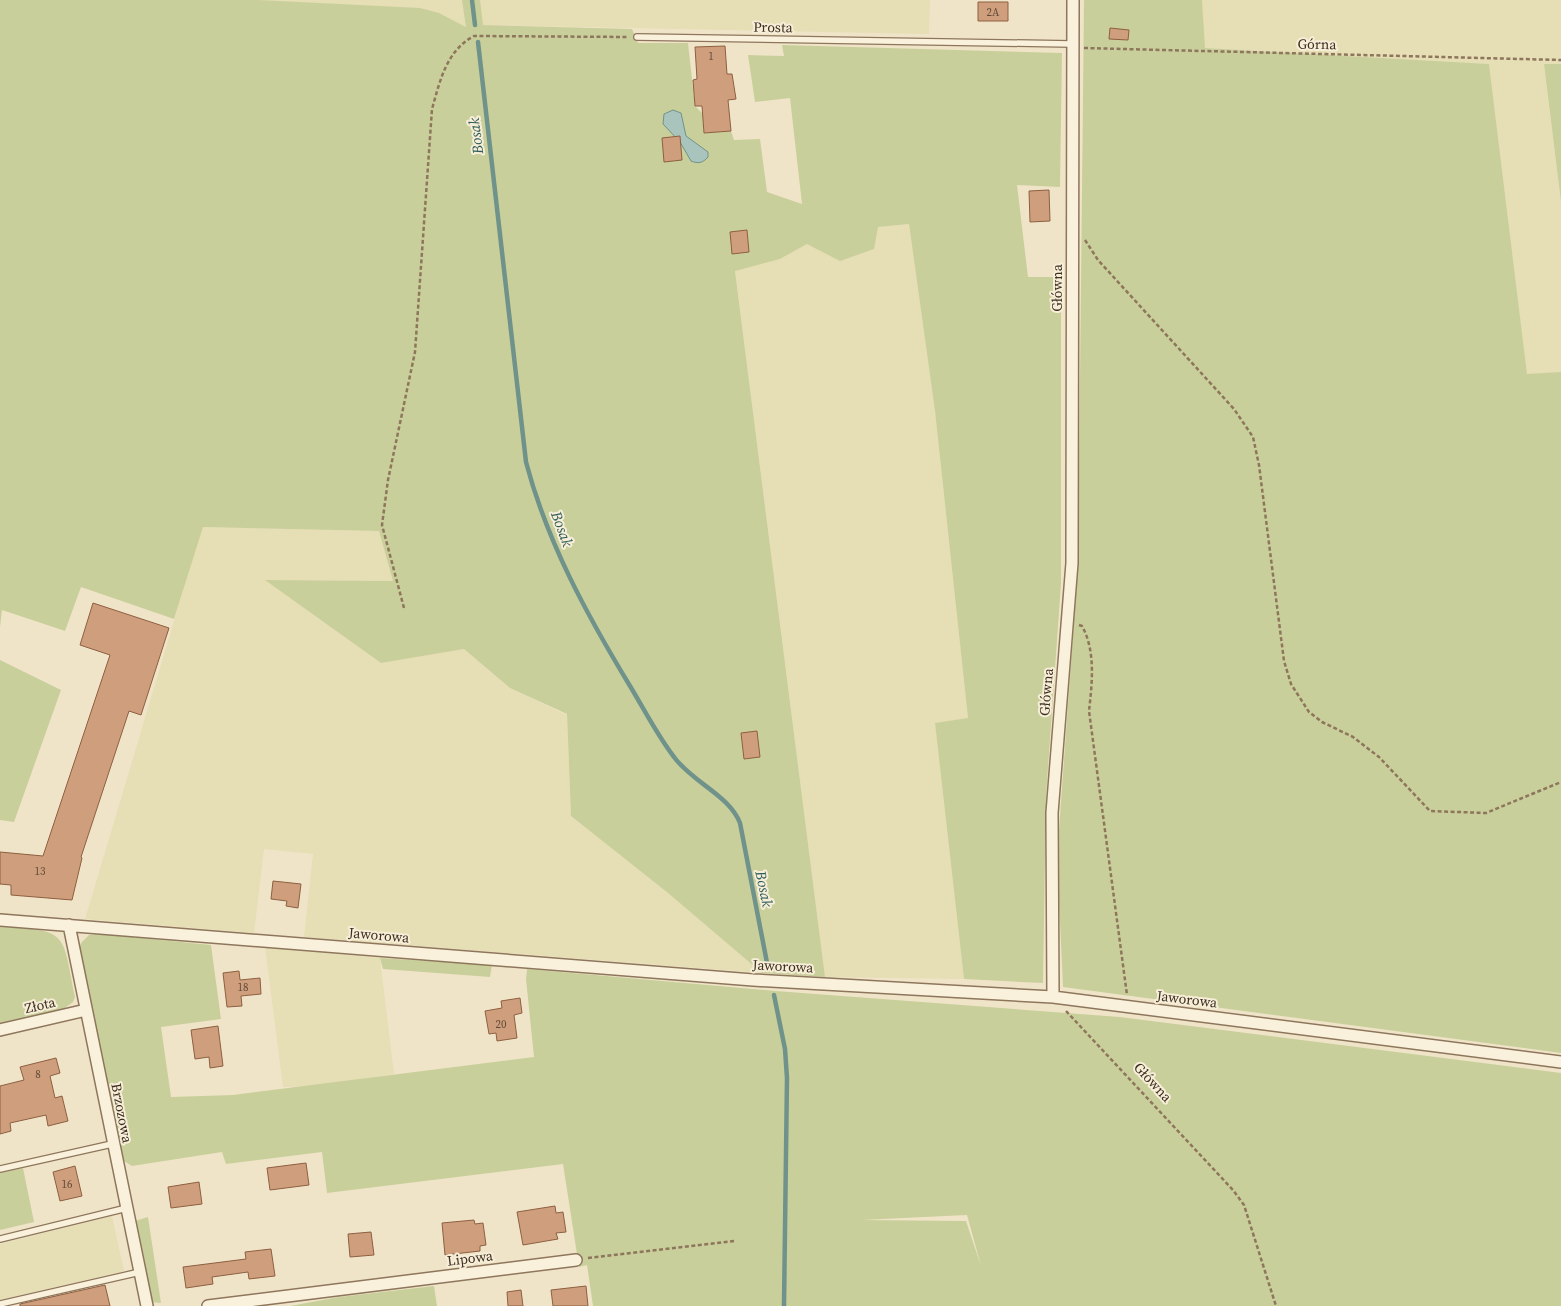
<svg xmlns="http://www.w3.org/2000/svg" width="1561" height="1306" viewBox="0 0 1561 1306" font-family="'Source Serif 4',serif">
  <rect width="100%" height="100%" fill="#f0e4c8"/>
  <path fill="#e6deb5" d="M 259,0 L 930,0 L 929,34 L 483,25 L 466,27 L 439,13 Z
    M 1202,0 L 1561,0 L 1561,64 L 1544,65 L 1561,202 L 1561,372 L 1527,375 L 1489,64 L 1204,48 Z
    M 909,224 L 935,411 L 968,719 L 935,723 L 964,979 L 825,977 L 735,270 L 780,259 L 807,244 L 878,227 Z
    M 202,527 L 379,531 L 393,581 L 266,580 L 381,663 L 464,649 L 510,688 L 567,715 L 571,816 L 668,893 L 762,973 L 304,937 L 313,854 L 264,849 L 254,933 L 85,919 Z
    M 265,947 L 380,958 L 394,1074 L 314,1086 L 283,1087 Z
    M 112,1216 L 124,1271 L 0,1300 L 0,1244 Z"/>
  <path fill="#c9cf9b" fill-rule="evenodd" d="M 0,0 L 259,0 L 420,8 L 439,13 L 466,27 L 462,0 L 480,0 L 483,25 L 632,29 L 638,43 L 688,43 L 695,106 L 703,114 L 704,133 L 731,131 L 734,140 L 760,139 L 767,192 L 802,204 L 790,98 L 755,102 L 748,55 L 784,56 L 782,45 L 1062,53 L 1060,187 L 1017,185 L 1028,277 L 1061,277 L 1061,584 L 1046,796 L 1043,983 L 964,979 L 935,723 L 968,718 L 935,411 L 909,224 L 878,227 L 874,249 L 840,261 L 807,244 L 780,259 L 735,271 L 825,977 L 762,973 L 668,893 L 571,816 L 567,714 L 510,688 L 464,649 L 381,663 L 265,580 L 393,581 L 379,531 L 203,527 L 174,619 L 81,587 L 65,631 L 2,610 L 0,627 Z
    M 1084,0 L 1202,0 L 1205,48 L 1489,64 L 1527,374 L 1561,372 L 1561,1053 L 1063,987 L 1057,857 L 1078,566 Z
    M 1544,64 L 1561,64 L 1561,202 Z
    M 0,660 L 61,690 L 14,822 L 0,820 Z
    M 0,927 C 69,930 62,932 75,997 L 73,1002 L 62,1010 L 0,1025 Z
    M 101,934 L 211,945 L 221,1019 L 161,1027 L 171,1097 L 233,1095 L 534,1057 L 526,979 L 527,969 L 776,991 L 1120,1017 L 1561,1073 L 1561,1306 L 593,1306 L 587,1265 L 579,1267 L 563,1164 L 327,1193 L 322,1152 L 226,1164 L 222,1152 L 132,1166 L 124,1161 L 79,950 L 81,943 L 89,935 ZM 967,1215 L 981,1266 L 966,1221 L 862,1220 Z
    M 380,958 L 492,965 L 490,977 L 383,969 Z
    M 23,1168 L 34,1222 L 0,1230 L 0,1173 Z
    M 148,1217 L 161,1303 L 151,1302 L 135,1221 Z
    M 434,1286 L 437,1306 L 290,1306 L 339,1297 Z"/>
  <path fill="#a9c4bc" stroke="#6f938a" d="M 673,110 L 681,113 L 686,136 L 708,152 L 708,157 C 703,163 698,164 691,161 L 680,142 L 663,124 L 664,114 Z"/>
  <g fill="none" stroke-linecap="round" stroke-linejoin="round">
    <path stroke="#6f938a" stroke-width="4.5" d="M 472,0 L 475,25
      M 478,42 L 526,462 C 547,542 587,615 630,686 C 644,709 657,735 674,757 C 692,782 729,795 740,823 L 768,968
      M 774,995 L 785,1049 L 787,1078 L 784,1306"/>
  </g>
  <path fill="#cf9f7d" stroke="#8d5f41" d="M 978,2 L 1008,2 L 1008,21 L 978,21 Z
    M 1110,28 L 1129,30 L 1128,40 L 1109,39 Z
    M 725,46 L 727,74 L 732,74 L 736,99 L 728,100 L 731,131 L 704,133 L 702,106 L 695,106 L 693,80 L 697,79 L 695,47 Z
    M 680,136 L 682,160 L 664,162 L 662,138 Z
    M 1049,190 L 1050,221 L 1030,222 L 1029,191 Z
    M 747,230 L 749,252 L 732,254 L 730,232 Z
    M 93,603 L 169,628 L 141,715 L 129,711 L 81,857 L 82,858 L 72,900 L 11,895 L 11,885 L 0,884 L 0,852 L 43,856 L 110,655 L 80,645 Z
    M 757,731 L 760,757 L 744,759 L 741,733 Z
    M 273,881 L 301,884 L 298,908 L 286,906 L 287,901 L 271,899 Z
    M 239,971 L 240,980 L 260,978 L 261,994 L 241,996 L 242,1006 L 227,1007 L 223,973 Z
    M 520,998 L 522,1013 L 514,1015 L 517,1038 L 497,1041 L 496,1033 L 489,1034 L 485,1011 L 502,1008 L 501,1001 Z
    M 218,1026 L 223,1066 L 210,1068 L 209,1057 L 195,1059 L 191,1030 Z
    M 56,1058 L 60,1073 L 50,1076 L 55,1098 L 62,1096 L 68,1121 L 48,1126 L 46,1115 L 10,1123 L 11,1131 L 0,1134 L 0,1086 L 24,1080 L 20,1067 Z
    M 306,1163 L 309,1185 L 270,1190 L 267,1168 Z
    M 75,1166 L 82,1196 L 60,1201 L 53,1172 Z
    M 199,1182 L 202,1204 L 171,1208 L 168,1187 Z
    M 555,1206 L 556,1213 L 563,1212 L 566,1232 L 556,1233 L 558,1239 L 523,1245 L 517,1212 Z
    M 474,1220 L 475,1224 L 483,1223 L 486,1245 L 480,1246 L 480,1251 L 445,1255 L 442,1223 Z
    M 371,1232 L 374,1255 L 350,1257 L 348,1234 Z
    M 271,1249 L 275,1276 L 249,1279 L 248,1272 L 212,1277 L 213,1284 L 186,1288 L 183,1267 L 246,1259 L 245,1252 Z
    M 105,1285 L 110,1306 L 20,1306 L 20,1304 Z
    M 586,1286 L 588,1306 L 553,1306 L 551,1290 Z
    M 521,1290 L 523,1306 L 508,1306 L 507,1292 Z"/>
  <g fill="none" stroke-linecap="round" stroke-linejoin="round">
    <defs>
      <path id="lane" d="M 637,37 L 1072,44
        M 0,1169 L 112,1144
        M 0,1239 L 127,1208
        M 0,1304 L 140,1272"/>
      <path id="street" d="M 0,920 L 753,980 L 1053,997 L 1561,1062
        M 69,925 L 147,1306
        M 1053,997 L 1052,813 L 1072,563 L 1073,0
        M 0,1030 L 86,1010
        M 208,1306 L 576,1260"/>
    </defs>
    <use href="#lane" stroke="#8d765c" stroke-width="8"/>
    <use href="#street" stroke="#8d765c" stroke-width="14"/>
    <path stroke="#8d765c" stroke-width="2.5" stroke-dasharray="4 2.5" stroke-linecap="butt" d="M 1084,48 L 1561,60
      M 1085,240 L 1098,260 L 1234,409 L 1253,437 L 1259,465 L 1284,661 L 1291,684 L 1309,712 L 1322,722 L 1353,737 L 1379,757 L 1430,811 L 1486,813 L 1561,782
      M 404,608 L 382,525 L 388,480 L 415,352 L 432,109 C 440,81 446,51 474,36 L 629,37
      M 1079,625 L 1082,626 C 1096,651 1092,684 1089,711 L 1127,995
      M 1066,1011 L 1233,1190 L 1244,1205 L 1276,1306
      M 588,1258 L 735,1241"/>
    <use href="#lane" stroke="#faf1dc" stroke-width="5.5"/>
    <use href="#street" stroke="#faf1dc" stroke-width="11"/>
  </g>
  <g text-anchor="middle" stroke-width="4" stroke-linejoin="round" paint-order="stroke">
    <g font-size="11" fill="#624a37">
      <text x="993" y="16">2A</text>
      <text x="711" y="60">1</text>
      <text x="40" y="875">13</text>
      <text x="243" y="991">18</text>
      <text x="501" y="1028">20</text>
      <text x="38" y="1078">8</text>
      <text x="67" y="1188">16</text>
    </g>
    <g font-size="14" fill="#3d2e20" stroke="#f7eed8">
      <text transform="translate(773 27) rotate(1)" y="5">Prosta</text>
      <text transform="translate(1317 44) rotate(1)" y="5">Górna</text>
      <text transform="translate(1057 288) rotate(-90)" y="5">Główna</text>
      <text transform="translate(1046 692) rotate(-85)" y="5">Główna</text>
      <text transform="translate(379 935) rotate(5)" y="5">Jaworowa</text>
      <text transform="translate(783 966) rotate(3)" y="5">Jaworowa</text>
      <text transform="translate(1187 999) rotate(7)" y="5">Jaworowa</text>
      <text transform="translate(40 1005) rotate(-13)" y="5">Złota</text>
      <text transform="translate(1153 1082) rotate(47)" y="5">Główna</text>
      <text transform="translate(122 1113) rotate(79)" y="5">Brzozowa</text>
      <text transform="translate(470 1258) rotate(-7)" y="5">Lipowa</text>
    </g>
    <g font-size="15" font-style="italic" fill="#2f5d5a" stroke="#f7eed8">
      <text transform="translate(476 136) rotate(-97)" y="5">Bosak</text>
      <text transform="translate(562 529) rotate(69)" y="5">Bosak</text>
      <text transform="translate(764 889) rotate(78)" y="5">Bosak</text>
    </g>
  </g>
</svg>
